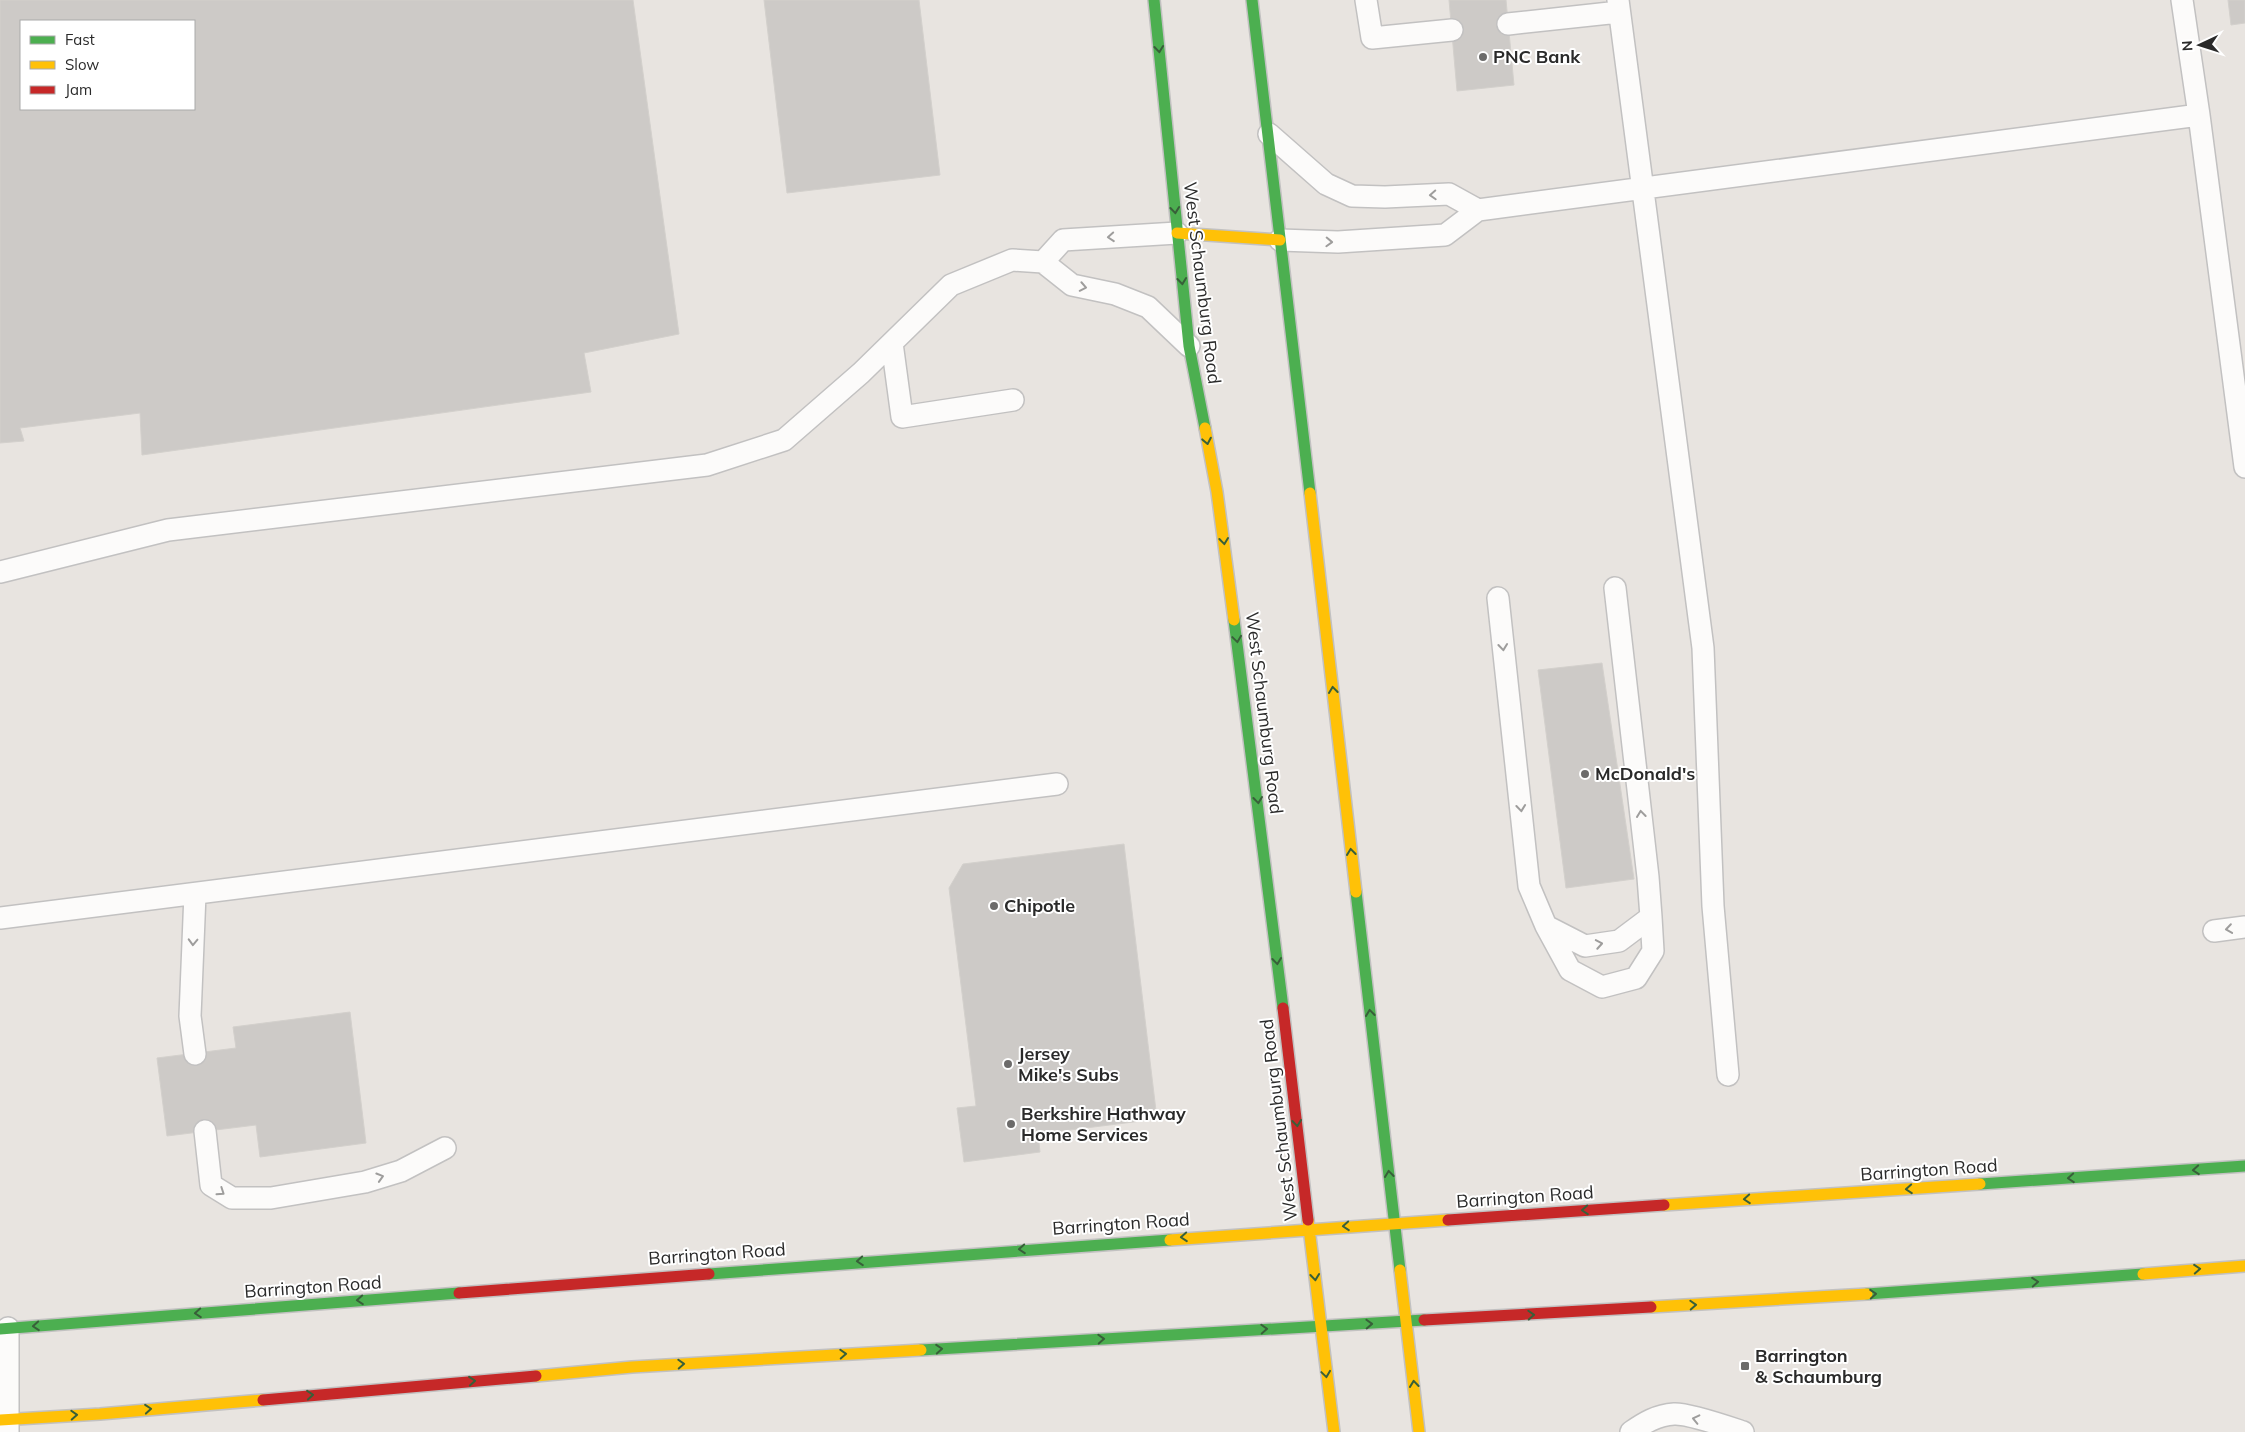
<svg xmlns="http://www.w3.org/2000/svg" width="2245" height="1432" viewBox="0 0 2245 1432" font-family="Mulish,sans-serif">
  <rect width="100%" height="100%" fill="#e8e4e0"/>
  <path fill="#cdcac7" stroke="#d3d0cc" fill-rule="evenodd" d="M 0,0 L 633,0 L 679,334 L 584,353 L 591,392 L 142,455 L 140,413 L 20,428 L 24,441 L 0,443 ZM 21,21 L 194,21 L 194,109 L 21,109 Z
    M 764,0 L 919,0 L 940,175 L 787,193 Z
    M 1449,0 L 1506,0 L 1514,85 L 1457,91 Z
    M 2228,0 L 2245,0 L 2245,23 L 2231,25 Z
    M 1602,663 L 1634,879 L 1566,888 L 1538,670 Z
    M 1124,844 L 1157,1119 L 1038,1134 L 1040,1152 L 964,1162 L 957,1108 L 976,1106 L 949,888 L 963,864 Z
    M 350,1012 L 366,1143 L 260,1157 L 256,1125 L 167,1136 L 157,1058 L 236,1048 L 233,1027 Z"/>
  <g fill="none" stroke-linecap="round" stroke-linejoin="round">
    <defs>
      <path id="lane" d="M 1366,0 L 1372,38 L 1452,30
        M 1618,0 L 1703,648 L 1713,906 L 1728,1075
        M 2182,0 L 2199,115
        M 1508,24 L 1619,12
        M 1269,134 L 1326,184 L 1352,196 L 1385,197 L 1449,194 L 1478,210
        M 1280,240 L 1338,242 L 1445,235 L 1478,210 L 2199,115 L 2245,467
        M 1043,262 L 1063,240 L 1177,233
        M 892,343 L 902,417 L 1013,400
        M 0,572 L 168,530 L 707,465 L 784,440 L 861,373 L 951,285 L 1012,260 L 1043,262 L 1072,285 L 1115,294 L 1148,307 L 1189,346
        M 1498,598 L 1529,886 L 1546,926 L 1585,946 L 1619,941 L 1651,917 L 1648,877 L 1615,588
        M 195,894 L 190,1016 L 195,1054
        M 0,918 L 1057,784
        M 1546,926 L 1570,970 L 1602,987 L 1636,978 L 1653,951 L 1651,917
        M 2214,931 L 2245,927
        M 205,1131 L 211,1185 L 232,1198 L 271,1198 L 365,1182 L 401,1171 L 445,1148
        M 8,1328 L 8,1432
        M 1631,1432 C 1644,1423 1657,1415 1674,1414 C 1688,1413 1728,1427 1743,1432"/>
      <path id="fast" d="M 1154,0 L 1189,346 L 1205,428
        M 1252,0 L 1310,493
        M 1234,620 L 1283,1008
        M 1356,892 L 1400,1270
        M 1980,1184 L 2245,1166
        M 709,1274 L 1170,1240
        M 1867,1294 L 2143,1274
        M 0,1329 L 459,1293
        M 921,1350 L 1424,1320"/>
      <path id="slow" d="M 1177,233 L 1280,240
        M 1205,428 L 1217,492 L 1234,620
        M 1310,493 L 1356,892
        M 1664,1205 L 1980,1184
        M 1308,1220 L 1334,1432
        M 1170,1240 L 1448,1220
        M 1400,1270 L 1419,1432
        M 2143,1274 L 2245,1266
        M 1651,1307 L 1867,1294
        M 536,1376 L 632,1367 L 921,1350
        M 0,1420 L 100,1414 L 263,1400"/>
      <path id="jam" d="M 1283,1008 L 1308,1220
        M 1448,1220 L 1664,1205
        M 459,1293 L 709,1274
        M 1424,1320 L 1651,1307
        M 263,1400 L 536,1376"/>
    </defs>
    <use href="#lane" stroke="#c2c1c1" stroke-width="24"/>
    <use href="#fast" stroke="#c2c1c1" stroke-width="14"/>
    <use href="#slow" stroke="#c2c1c1" stroke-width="14"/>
    <use href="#jam" stroke="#c2c1c1" stroke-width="14"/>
    <use href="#lane" stroke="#fcfbfa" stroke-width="21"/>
    <use href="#fast" stroke="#4caf50" stroke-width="11"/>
    <use href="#slow" stroke="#ffc107" stroke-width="11"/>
    <use href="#jam" stroke="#c62828" stroke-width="11"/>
  </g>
  <defs><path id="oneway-chevron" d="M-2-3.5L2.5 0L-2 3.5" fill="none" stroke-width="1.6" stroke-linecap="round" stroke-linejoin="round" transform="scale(1.25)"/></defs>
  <g stroke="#385f39">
    <use href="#oneway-chevron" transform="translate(1159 49) rotate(84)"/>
    <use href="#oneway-chevron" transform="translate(1175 210) rotate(84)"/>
    <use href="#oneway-chevron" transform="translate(1182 281) rotate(84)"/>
    <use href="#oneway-chevron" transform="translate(1207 441) rotate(79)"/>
    <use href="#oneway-chevron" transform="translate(1224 541) rotate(83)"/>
    <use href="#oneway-chevron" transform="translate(1237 639) rotate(82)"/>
    <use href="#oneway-chevron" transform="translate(1333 690) rotate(-97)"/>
    <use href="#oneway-chevron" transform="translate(1258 800) rotate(83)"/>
    <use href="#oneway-chevron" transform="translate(1351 852) rotate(-97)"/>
    <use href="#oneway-chevron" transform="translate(1277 961) rotate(83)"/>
    <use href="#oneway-chevron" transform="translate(1370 1013) rotate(-97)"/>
    <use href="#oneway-chevron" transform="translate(1297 1123) rotate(83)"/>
    <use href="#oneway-chevron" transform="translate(2196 1170) rotate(176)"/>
    <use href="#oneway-chevron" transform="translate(1389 1174) rotate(-97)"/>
    <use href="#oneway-chevron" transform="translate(2071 1178) rotate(176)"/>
    <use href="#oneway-chevron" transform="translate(1909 1189) rotate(176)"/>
    <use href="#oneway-chevron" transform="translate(1747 1199) rotate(176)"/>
    <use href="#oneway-chevron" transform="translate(1585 1210) rotate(176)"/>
    <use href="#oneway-chevron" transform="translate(1346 1226) rotate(176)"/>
    <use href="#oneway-chevron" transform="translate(1184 1237) rotate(176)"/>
    <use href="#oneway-chevron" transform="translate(1022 1249) rotate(176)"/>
    <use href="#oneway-chevron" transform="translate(860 1261) rotate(176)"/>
    <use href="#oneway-chevron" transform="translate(2197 1269) rotate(-4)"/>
    <use href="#oneway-chevron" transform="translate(1315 1277) rotate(84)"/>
    <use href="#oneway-chevron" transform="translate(2035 1282) rotate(-4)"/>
    <use href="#oneway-chevron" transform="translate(1873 1294) rotate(-4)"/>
    <use href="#oneway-chevron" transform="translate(360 1300) rotate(176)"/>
    <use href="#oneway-chevron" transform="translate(1693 1305) rotate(-3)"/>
    <use href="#oneway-chevron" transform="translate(198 1313) rotate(176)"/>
    <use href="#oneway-chevron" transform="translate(1531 1315) rotate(-3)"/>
    <use href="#oneway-chevron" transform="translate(1369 1324) rotate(-2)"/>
    <use href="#oneway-chevron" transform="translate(36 1326) rotate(176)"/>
    <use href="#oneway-chevron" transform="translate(1264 1329) rotate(-3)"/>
    <use href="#oneway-chevron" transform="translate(1101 1339) rotate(-3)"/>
    <use href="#oneway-chevron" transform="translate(939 1349) rotate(-4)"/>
    <use href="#oneway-chevron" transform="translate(843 1354) rotate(-3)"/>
    <use href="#oneway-chevron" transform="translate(681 1364) rotate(-3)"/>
    <use href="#oneway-chevron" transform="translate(1326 1374) rotate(82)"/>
    <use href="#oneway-chevron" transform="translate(472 1381) rotate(-5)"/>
    <use href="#oneway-chevron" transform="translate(1414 1384) rotate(-96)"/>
    <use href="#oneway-chevron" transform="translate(310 1395) rotate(-5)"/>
    <use href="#oneway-chevron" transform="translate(148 1409) rotate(-5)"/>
    <use href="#oneway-chevron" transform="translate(74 1415) rotate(-3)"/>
  </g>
  <g stroke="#9e9d9c">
    <use href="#oneway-chevron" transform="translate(1433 195) rotate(177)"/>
    <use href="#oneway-chevron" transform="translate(1111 237) rotate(176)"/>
    <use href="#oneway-chevron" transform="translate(1329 242) rotate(2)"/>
    <use href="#oneway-chevron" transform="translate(1083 287) rotate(11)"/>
    <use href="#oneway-chevron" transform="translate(1503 647) rotate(84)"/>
    <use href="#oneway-chevron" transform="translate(1521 808) rotate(84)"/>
    <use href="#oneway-chevron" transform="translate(1641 814) rotate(-97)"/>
    <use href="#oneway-chevron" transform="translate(2229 929) rotate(172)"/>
    <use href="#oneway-chevron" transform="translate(193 942) rotate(92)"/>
    <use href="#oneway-chevron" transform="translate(1599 944) rotate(-10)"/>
    <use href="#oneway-chevron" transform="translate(380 1177) rotate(-17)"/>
    <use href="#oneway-chevron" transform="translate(221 1192) rotate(34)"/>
    <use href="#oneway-chevron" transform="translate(1696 1419) rotate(-167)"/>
  </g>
  <g fill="#6c6b6a" stroke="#fff" stroke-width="2">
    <circle cx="1483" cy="57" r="5"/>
    <circle cx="1585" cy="774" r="5"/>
    <circle cx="994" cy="906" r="5"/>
    <circle cx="1008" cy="1064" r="5"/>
    <circle cx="1011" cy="1124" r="5"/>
    <rect x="1740" y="1361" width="10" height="10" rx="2.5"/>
  </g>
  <g text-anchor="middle" stroke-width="4" stroke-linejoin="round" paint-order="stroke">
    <g font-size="18" font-weight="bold" fill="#2a2a2a" stroke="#fff" text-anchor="start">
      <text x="1493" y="63">PNC Bank</text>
      <text x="1595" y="780">McDonald's</text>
      <text x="1004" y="912">Chipotle</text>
      <text x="1018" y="1060">Jersey<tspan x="1018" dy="21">Mike's Subs</tspan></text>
      <text x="1021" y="1120">Berkshire Hathway<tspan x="1021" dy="21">Home Services</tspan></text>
      <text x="1755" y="1362">Barrington<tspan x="1755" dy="21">&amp; Schaumburg</tspan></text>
    </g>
    <g font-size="18" fill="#2a2a2a" stroke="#fff">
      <text transform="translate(1202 283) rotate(83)" y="6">West Schaumburg Road</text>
      <text transform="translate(1264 713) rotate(83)" y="6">West Schaumburg Road</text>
      <text transform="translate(1279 1120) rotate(-97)" y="6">West Schaumburg Road</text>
      <text transform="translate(1929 1170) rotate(-4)" y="6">Barrington Road</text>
      <text transform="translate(1525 1197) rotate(-4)" y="6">Barrington Road</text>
      <text transform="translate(1121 1224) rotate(-4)" y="6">Barrington Road</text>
      <text transform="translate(717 1254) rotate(-4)" y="6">Barrington Road</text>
      <text transform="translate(313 1287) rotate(-4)" y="6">Barrington Road</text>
    </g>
  </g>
  <rect x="20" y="20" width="175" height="90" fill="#ffffff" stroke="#aaaaaa"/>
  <rect x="30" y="36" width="25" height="8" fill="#4caf50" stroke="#aaaaaa"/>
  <text x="65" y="45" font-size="15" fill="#2a2a2a">Fast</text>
  <rect x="30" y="61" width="25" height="8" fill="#ffc107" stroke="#aaaaaa"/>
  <text x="65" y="70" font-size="15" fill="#2a2a2a">Slow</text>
  <rect x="30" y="86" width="25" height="8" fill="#c62828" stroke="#aaaaaa"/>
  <text x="65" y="95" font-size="15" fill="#2a2a2a">Jam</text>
  <g transform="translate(2200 45) rotate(266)" stroke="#ffffff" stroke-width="4" paint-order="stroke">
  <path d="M0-4L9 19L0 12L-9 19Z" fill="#2a2a2a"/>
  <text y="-8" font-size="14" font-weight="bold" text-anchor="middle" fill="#2a2a2a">N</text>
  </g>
</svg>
